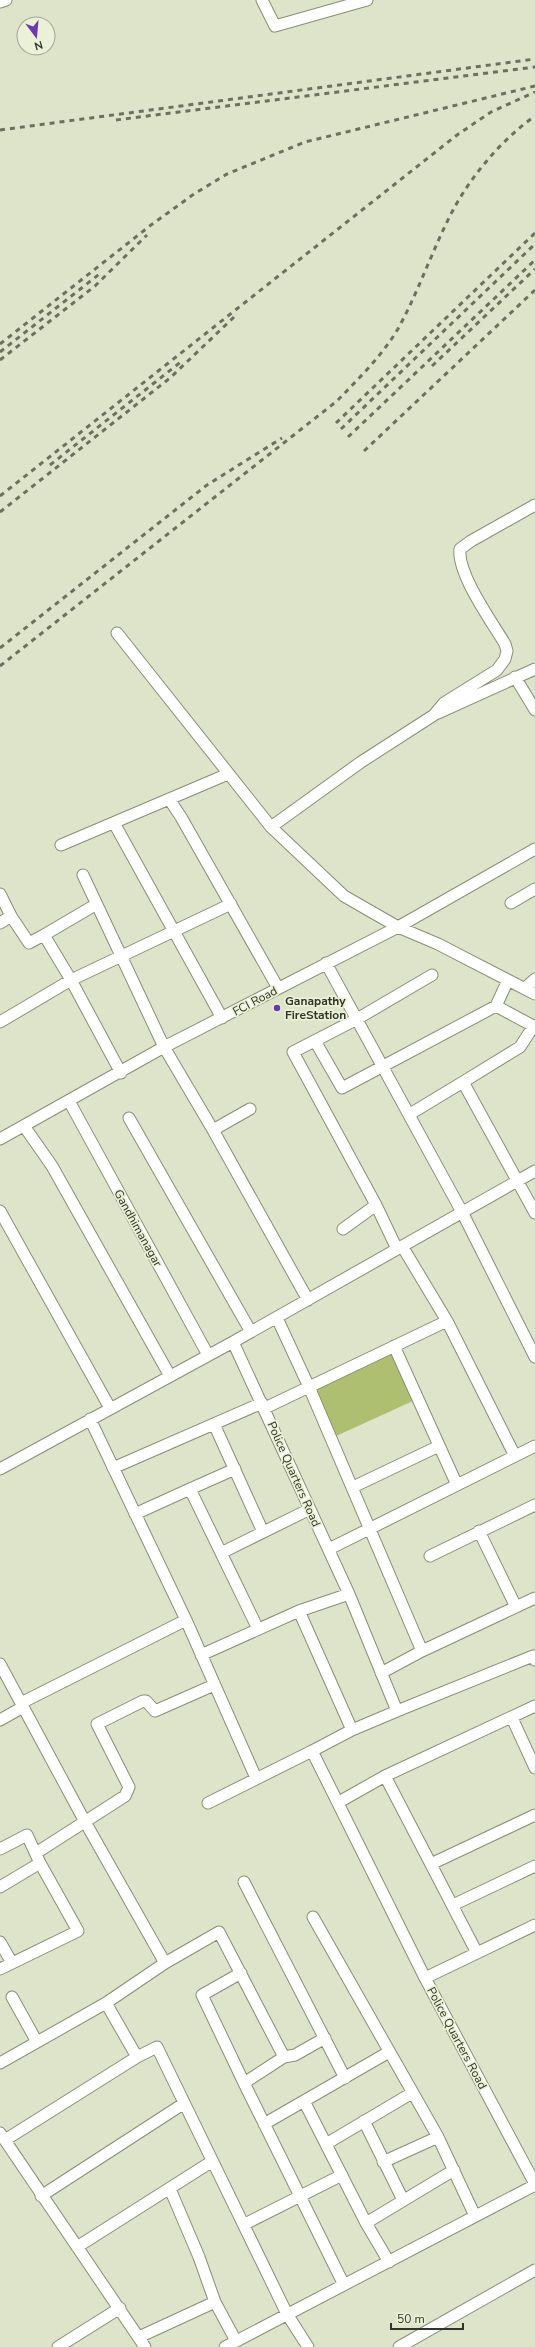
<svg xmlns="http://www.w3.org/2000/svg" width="535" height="2347" viewBox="0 0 535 2347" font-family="'Nunito Sans',sans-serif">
  <rect width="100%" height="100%" fill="#dee4c9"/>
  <path fill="#afbf71" d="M 393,1350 L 415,1400 L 334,1437 L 312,1389 Z"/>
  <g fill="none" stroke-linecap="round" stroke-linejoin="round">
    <defs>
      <path id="minor" d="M 262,0 L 275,26 L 367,0
        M 0,2 L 6,0
        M 117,633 L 271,827 L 344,896 L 398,927 L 535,849
        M 515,677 L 535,710
        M 438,713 L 535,669
        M 169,799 L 181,817 L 278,988
        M 114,823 L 222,1018
        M 271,827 L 361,762 L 434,715 L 444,703 L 497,670 L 505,659 L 507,651 L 505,644 C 492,622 457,574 460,549 L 471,541 L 535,505
        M 61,845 L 228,774
        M 83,875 L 164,1047 L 213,1130 L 250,1109
        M 0,894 L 11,916 L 0,923
        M 511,903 L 535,889
        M 95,905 L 44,935 L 71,980 L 121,1073
        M 11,916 L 29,943 L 44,935
        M 326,963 L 462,1212 L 535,1357
        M 525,988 L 535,979
        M 496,1006 L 508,980
        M 0,1022 L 71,980 L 231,904
        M 315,1041 L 342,1088 L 496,1006 L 535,1027
        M 463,1082 L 520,1047 L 533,1027
        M 69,1101 L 208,1355
        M 410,1114 L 463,1082 L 535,1213
        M 129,1118 L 251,1332
        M 24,1126 L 52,1166 L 170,1376
        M 213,1130 L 308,1300
        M 0,1139 L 164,1047 L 398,927 L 438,944 L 535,994
        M 376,1205 L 397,1249
        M 0,1211 L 110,1408
        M 343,1229 L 376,1205 L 293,1052 L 357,1019 L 432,975
        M 402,1246 L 447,1321 L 515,1456
        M 277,1318 L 309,1387 L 422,1651
        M 233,1342 L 535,1171
        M 394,1346 L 457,1485
        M 265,1408 L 447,1321
        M 214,1424 L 263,1532
        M 113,1468 L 262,1403
        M 0,1469 L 233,1342 L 349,1594 L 397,1711 L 533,1656 L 535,1660
        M 353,1487 L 439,1446
        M 190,1489 L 235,1469
        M 135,1514 L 190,1489 L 258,1629
        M 479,1531 L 516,1607
        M 329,1549 L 535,1446
        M 221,1553 L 310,1509
        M 430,1556 L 535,1505
        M 299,1611 L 349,1594
        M 186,1620 L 256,1778
        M 201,1655 L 299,1611 L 352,1730
        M 0,1664 L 84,1820 L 165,1963 L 106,2003 L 137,2057 L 157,2047 L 287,2314 L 308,2347
        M 381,1673 L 422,1651 L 535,1598
        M 21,1703 L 186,1620 L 90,1419
        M 397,1711 L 352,1730 L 312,1751 L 425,1978 L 535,2184
        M 512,1718 L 535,1768
        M 0,1720 L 23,1707
        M 339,1802 L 385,1776
        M 208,1803 L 312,1751
        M 0,1849 L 27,1835 L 40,1863 L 0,1887
        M 36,1853 L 125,1796 L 129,1787 L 97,1724 L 143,1701 L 146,1701 L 155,1711 L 214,1685
        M 431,1864 L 535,1815
        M 244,1882 L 345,2078
        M 453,1905 L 535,1866
        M 313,1917 L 438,2137 L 475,2216
        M 0,1942 L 12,1963
        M 477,1953 L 385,1776 L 535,1706
        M 165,1963 L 219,1932 L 284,2057 L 244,2083 L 344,2285
        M 0,1969 L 78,1931 L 40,1863
        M 241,1973 L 202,1995 L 244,2083
        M 425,1978 L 535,1925
        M 12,1997 L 37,2042
        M 284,2057 L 295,2055 L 325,2038
        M 0,2063 L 106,2003
        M 304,2101 L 366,2223 L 389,2262
        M 364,2121 L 403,2200
        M 264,2124 L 389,2052
        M 0,2133 L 145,2347
        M 5,2140 L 137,2057
        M 326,2144 L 412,2093
        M 383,2162 L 438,2137
        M 170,2189 L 199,2257 L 215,2302 L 236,2341
        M 41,2196 L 183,2104
        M 366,2223 L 454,2170
        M 245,2224 L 342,2175
        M 77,2247 L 211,2162
        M 139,2337 L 215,2302
        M 58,2347 L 120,2308
        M 225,2347 L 535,2185
        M 399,2347 L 535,2270"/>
    </defs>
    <use href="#minor" stroke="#898e76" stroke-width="13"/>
    <use href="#minor" stroke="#fff" stroke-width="11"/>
    <path stroke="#6c705f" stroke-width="3" stroke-dasharray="5 5" stroke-linecap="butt" d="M 116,120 L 535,67
      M 0,130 L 535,59
      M 0,344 L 151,225 L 194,194 L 227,174 L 305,142 L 535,86
      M 0,352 L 102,272
      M 0,360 L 95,286 L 147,235
      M 432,366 L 535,269
      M 336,423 L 535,233
      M 341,429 L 535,244
      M 348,437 L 535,260
      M 364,451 L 535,290
      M 50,465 L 182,361
      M 0,496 L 457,135 L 491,112 L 535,92
      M 0,512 L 170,378 L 234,317
      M 0,648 L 207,485 L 282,438
      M 0,666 L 337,401 C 359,378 383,355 399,327 C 419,290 432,251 451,214 C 470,177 501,140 535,116"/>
  </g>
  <circle fill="#6b3ab1" stroke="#ebf1d6" stroke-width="1.5" cx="277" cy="1008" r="4"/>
  <g text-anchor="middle" stroke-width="3.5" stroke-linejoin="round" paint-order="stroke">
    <g font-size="12" fill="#313429" stroke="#ebf1d6">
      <text transform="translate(255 1001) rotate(-28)" y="4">FCI Road</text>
      <text transform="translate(138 1228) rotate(61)" y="4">Gandhimanagar</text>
      <text transform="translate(294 1474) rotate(66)" y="4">Police Quarters Road</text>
      <text transform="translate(457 2038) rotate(62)" y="4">Police Quarters Road</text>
    </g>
    <g font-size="12" font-weight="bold" fill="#313429" stroke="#ebf1d6" text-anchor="start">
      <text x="285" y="1005">Ganapathy<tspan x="285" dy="14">FireStation</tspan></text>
    </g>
  </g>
  <g transform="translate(36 36) rotate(164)"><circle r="19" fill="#ebf1d6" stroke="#a1a591"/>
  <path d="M0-3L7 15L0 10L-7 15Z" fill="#6b3ab1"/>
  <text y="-6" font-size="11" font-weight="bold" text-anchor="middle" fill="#313429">N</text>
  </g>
  <path d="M391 2323v6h72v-6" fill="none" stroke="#313429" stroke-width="2"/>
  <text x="397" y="2323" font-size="12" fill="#313429" stroke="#ebf1d6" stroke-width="3" paint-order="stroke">50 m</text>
</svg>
